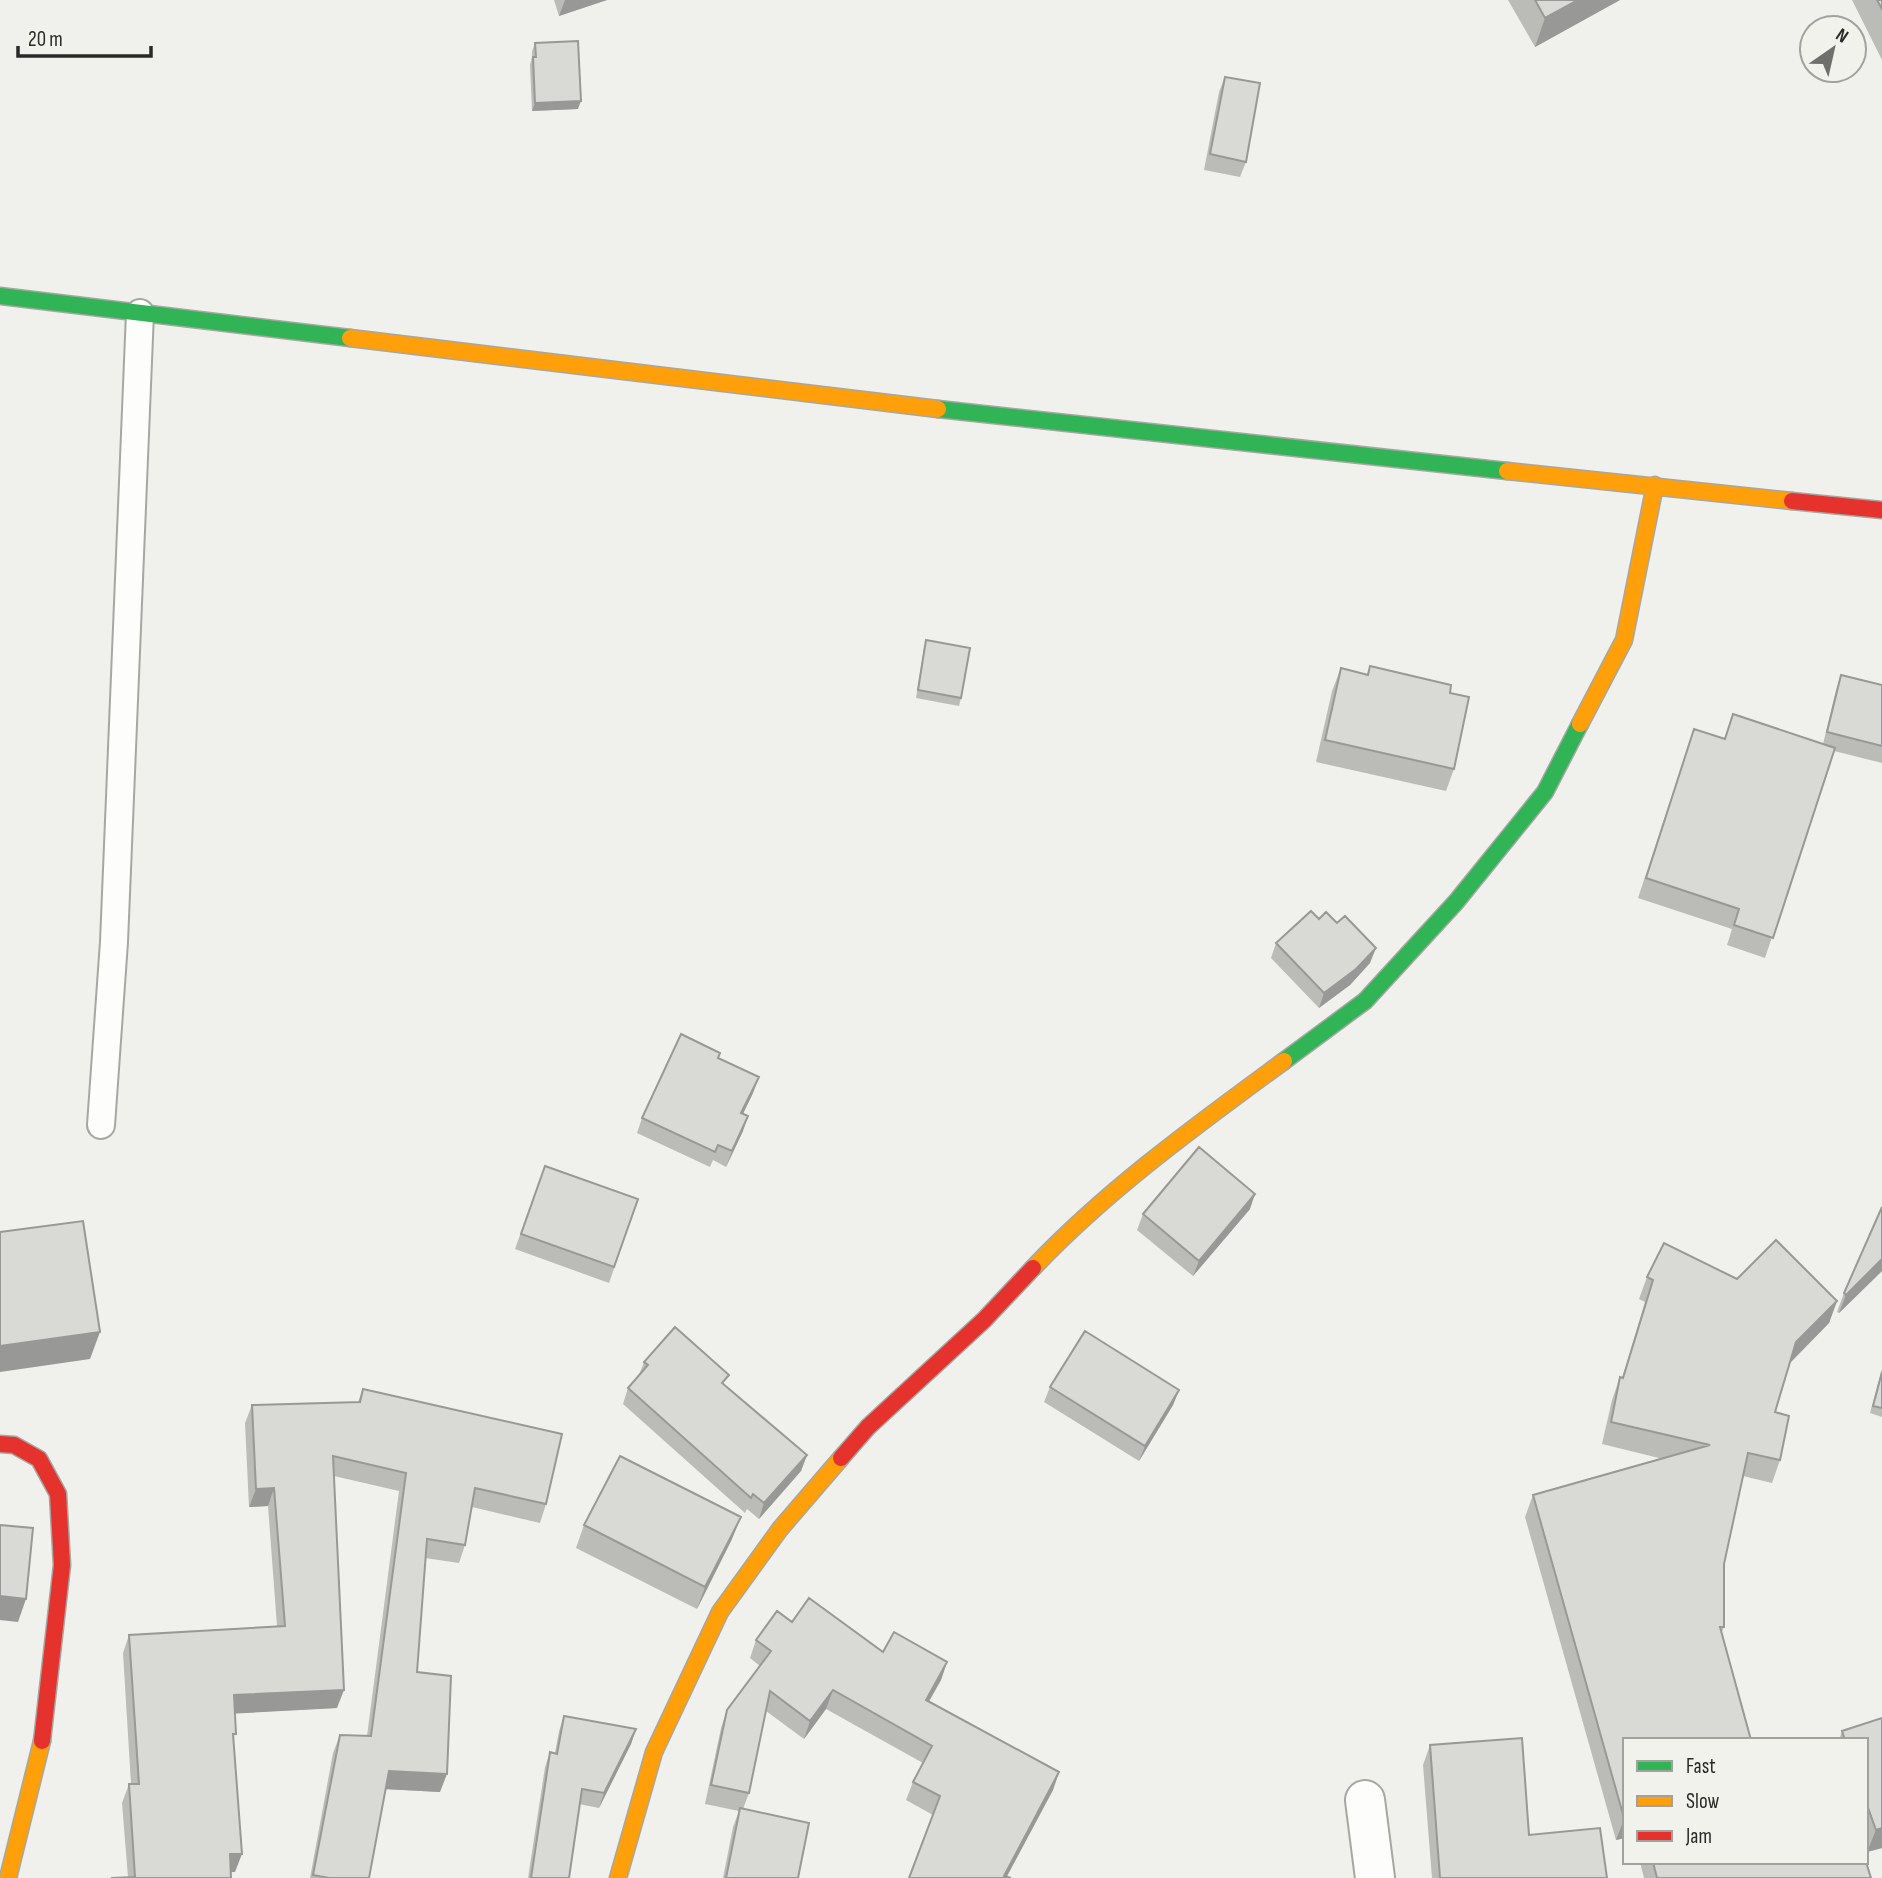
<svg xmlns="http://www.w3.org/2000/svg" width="1882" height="1878" viewBox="0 0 1882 1878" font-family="'Sofia Sans Condensed',sans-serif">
  <rect width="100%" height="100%" fill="#f0f1ec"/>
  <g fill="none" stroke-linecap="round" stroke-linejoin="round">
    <defs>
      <path id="lane" d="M 101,1125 L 114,942 L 140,313"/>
      <path id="street" d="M 1365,1800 L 1375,1878"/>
      <path id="fast" d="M 0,296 L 350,338
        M 938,409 L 1507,471
        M 1284,1061 L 1365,1001 L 1456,902 L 1545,792 L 1580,724"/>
      <path id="slow" d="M 350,338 L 938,409
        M 1507,471 L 1792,501
        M 1580,724 L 1624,640 L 1655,485
        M 1033,1268 C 1108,1189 1197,1125 1284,1061
        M 8,1878 L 42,1741
        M 618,1878 L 654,1752 L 720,1612 L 780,1529 L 841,1458"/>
      <path id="jam" d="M 1792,501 L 1882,510
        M 0,1444 L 14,1445 L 39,1459 L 58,1494 L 62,1565 L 42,1741
        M 841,1458 L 868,1427 L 984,1320 L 1033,1268"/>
    </defs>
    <use href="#lane" stroke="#a6a7a3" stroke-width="30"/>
    <use href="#street" stroke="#a6a7a3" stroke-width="42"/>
    <use href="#fast" stroke="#a6a7a3" stroke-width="19"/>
    <use href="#slow" stroke="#a6a7a3" stroke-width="19"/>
    <use href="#jam" stroke="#a6a7a3" stroke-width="19"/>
    <use href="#lane" stroke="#fdfdfc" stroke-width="26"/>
    <use href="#street" stroke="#fdfdfc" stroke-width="38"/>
    <use href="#fast" stroke="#30b455" stroke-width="16"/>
    <use href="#slow" stroke="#ff9f0a" stroke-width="16"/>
    <use href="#jam" stroke="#e5322d" stroke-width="16"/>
  </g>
  <path fill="#bbbbb8" d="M 554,0 L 607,0 L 559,16 Z
    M 1508,0 L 1620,0 L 1535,47 Z
    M 1852,0 L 1882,0 L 1882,60 Z
    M 535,43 L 578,109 L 532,111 L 530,65 L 532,57 L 532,51 Z
    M 1225,77 L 1246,162 L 1240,177 L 1204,170 L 1219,92 Z
    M 926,640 L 961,698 L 959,706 L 916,698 L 924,648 Z
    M 1370,666 L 1450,693 L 1454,769 L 1446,791 L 1316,762 L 1332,691 L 1341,668 L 1367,674 Z
    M 1841,675 L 1882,685 L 1882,763 L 1834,751 L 1765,958 L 1727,945 L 1732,929 L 1638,898 L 1694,729 L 1724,739 L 1733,714 L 1823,744 L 1836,690 Z
    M 1319,919 L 1337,923 L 1370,963 L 1350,985 L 1319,1008 L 1271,958 L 1276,943 Z
    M 719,1058 L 753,1093 L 743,1114 L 743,1131 L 726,1167 L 713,1160 L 710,1167 L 637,1133 L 642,1118 Z
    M 545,1166 L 638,1199 L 609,1283 L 515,1249 Z
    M 1882,1207 L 1882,1271 L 1839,1313 L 1837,1312 L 1844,1293 Z
    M 1250,1209 L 1193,1276 L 1137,1230 L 1143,1214 Z
    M 1647,1277 L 1737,1279 L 1837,1301 L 1829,1323 L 1790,1363 L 1775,1412 L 1780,1460 L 1772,1483 L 1743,1476 L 1724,1564 L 1724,1627 L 1721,1634 L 1625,1740 L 1625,1838 L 1616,1840 L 1525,1517 L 1533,1495 L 1663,1459 L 1602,1444 L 1612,1400 L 1620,1377 L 1622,1378 L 1645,1302 L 1639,1299 Z
    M 644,1362 L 807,1455 L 801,1471 L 759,1519 L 747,1509 L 745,1513 L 623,1404 L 628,1388 L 639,1375 Z
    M 1882,1369 L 1882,1417 L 1870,1413 Z
    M 1050,1387 L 1179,1390 L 1173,1405 L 1139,1461 L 1044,1402 Z
    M 363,1389 L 546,1504 L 540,1523 L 472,1507 L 465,1545 L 459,1563 L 425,1558 L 417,1672 L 440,1792 L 386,1789 L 369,1878 L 310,1878 L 333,1753 L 340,1735 L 367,1736 L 399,1491 L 334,1476 L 337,1708 L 235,1713 L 234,1741 L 235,1872 L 128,1877 L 122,1803 L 129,1784 L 131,1784 L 123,1653 L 129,1635 L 277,1626 L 268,1506 L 249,1507 L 245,1423 L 252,1405 L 358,1402 Z
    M 584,1525 L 732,1539 L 697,1609 L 576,1548 Z
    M 792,1622 L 883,1652 L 947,1662 L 941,1680 L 929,1702 L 1059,1772 L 1053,1790 L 1007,1876 L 909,1878 L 933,1815 L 906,1800 L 913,1782 L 923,1763 L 826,1709 L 804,1739 L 766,1711 L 749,1793 L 743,1809 L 798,1878 L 723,1878 L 733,1827 L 739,1811 L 705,1804 L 721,1728 L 727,1710 L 760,1666 L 750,1658 L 756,1640 Z
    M 564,1716 L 636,1729 L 631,1744 L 599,1808 L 579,1804 L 569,1878 L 528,1878 L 545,1767 L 550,1752 L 555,1753 L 559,1731 Z
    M 1882,1718 L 1882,1848 L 1867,1852 L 1866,1849 L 1866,1740 L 1839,1740 L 1842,1731 Z
    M 1430,1745 L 1529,1835 L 1607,1878 L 1432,1878 L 1423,1765 Z
    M 1640,1862 L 1866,1862 L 1871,1878 L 1644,1878 Z"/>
  <path fill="#989896" d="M 565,0 L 607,0 L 559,16 Z
    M 1578,0 L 1620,0 L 1535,47 L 1545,18 Z
    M 581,101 L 578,109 L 532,111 L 535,103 Z
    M 1376,948 L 1370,963 L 1350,985 L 1319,1008 L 1324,993 Z
    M 759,1077 L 753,1093 L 736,1128 L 741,1113 Z
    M 748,1116 L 743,1131 L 726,1167 L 732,1151 Z
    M 1255,1194 L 1250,1209 L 1193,1276 L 1199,1261 Z
    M 1882,1259 L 1882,1271 L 1839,1313 L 1846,1295 Z
    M 1837,1301 L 1829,1323 L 1788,1365 L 1796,1342 Z
    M 100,1332 L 90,1359 L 0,1372 L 0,1346 Z
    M 1179,1390 L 1173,1405 L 1139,1461 L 1145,1446 Z
    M 807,1455 L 801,1471 L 759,1519 L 764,1503 Z
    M 274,1488 L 268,1506 L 249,1507 L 256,1489 Z
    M 741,1517 L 732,1539 L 697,1609 L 705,1587 Z
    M 0,1596 L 26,1599 L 18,1622 L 0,1620 Z
    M 947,1662 L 941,1680 L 919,1718 L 926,1700 Z
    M 344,1690 L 337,1708 L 227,1714 L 234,1695 Z
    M 833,1690 L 826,1709 L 804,1739 L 810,1721 Z
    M 636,1729 L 631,1744 L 599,1808 L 604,1793 Z
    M 389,1771 L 447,1774 L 440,1792 L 383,1789 Z
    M 1059,1772 L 1053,1790 L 1006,1878 L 1003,1878 Z
    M 1625,1817 L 1625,1838 L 1616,1840 Z
    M 1882,1828 L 1882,1848 L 1867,1852 L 1876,1830 Z
    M 230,1854 L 242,1854 L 235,1872 L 223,1872 Z"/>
  <path fill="#d9d9d6" stroke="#989896" stroke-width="2" d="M 1535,0 L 1578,0 L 1545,18 Z
    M 1877,0 L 1882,0 L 1882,9 Z
    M 578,41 L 581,101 L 535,103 L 533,57 L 536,57 L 535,43 Z
    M 1225,77 L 1260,83 L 1246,162 L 1210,154 Z
    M 926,640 L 970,648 L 961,698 L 918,690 Z
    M 1370,666 L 1451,685 L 1450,693 L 1469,697 L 1454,769 L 1325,740 L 1341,668 L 1368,675 Z
    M 1841,675 L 1882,685 L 1882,746 L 1827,732 Z
    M 1733,714 L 1835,748 L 1773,938 L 1734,925 L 1739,909 L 1646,878 L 1694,729 L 1725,739 Z
    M 1311,911 L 1319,919 L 1326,912 L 1337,923 L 1345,916 L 1376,948 L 1356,969 L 1324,993 L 1276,943 Z
    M 681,1034 L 720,1053 L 718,1058 L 759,1077 L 741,1113 L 748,1116 L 732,1151 L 718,1145 L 715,1152 L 642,1118 Z
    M 1199,1147 L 1255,1194 L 1199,1261 L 1143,1214 Z
    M 545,1166 L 638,1199 L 614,1267 L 521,1234 Z
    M 1882,1207 L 1882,1259 L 1846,1295 L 1844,1293 Z
    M 83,1221 L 100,1332 L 0,1346 L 0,1232 Z
    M 1776,1240 L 1837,1301 L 1796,1342 L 1775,1412 L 1789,1416 L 1780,1460 L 1748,1453 L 1724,1564 L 1724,1627 L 1720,1627 L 1751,1740 L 1625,1740 L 1624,1818 L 1533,1495 L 1710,1445 L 1611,1422 L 1620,1377 L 1623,1378 L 1653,1280 L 1647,1277 L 1664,1243 L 1737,1279 Z
    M 675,1327 L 729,1375 L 722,1383 L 807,1455 L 764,1503 L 753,1494 L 751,1498 L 628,1388 L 648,1365 L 644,1362 Z
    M 1085,1331 L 1179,1390 L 1145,1446 L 1050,1387 Z
    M 1882,1372 L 1882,1408 L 1873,1406 Z
    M 363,1389 L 562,1434 L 546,1504 L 475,1488 L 465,1545 L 427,1539 L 417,1672 L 451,1676 L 447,1774 L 389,1771 L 369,1878 L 329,1878 L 313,1875 L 340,1735 L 371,1736 L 406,1473 L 333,1456 L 344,1690 L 234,1695 L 236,1734 L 233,1734 L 242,1854 L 230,1854 L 231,1878 L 111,1878 L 135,1877 L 129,1784 L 139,1784 L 129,1635 L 285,1626 L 274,1488 L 256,1489 L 252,1405 L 360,1402 Z
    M 620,1456 L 741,1517 L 705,1587 L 584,1525 Z
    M 0,1525 L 33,1528 L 26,1599 L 0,1596 Z
    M 809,1598 L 883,1652 L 894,1632 L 947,1662 L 926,1700 L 1059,1772 L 1004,1876 L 1011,1878 L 909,1878 L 940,1796 L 913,1782 L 932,1746 L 833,1690 L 810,1721 L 770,1691 L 749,1793 L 711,1785 L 727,1710 L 771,1651 L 756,1640 L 777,1611 L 792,1622 Z
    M 564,1716 L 636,1729 L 604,1793 L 582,1789 L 569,1878 L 531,1878 L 550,1752 L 557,1754 Z
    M 1882,1718 L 1882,1828 L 1876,1830 L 1866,1802 L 1866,1740 L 1845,1740 L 1842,1731 Z
    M 1522,1738 L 1529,1835 L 1600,1828 L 1607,1878 L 1440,1878 L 1430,1745 Z
    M 740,1808 L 809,1823 L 798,1878 L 726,1878 Z
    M 1653,1862 L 1866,1862 L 1871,1878 L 1657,1878 Z"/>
  <rect x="1623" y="1738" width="245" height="126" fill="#f1f2eb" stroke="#a1a29d" stroke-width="2"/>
  <rect x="1637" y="1761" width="35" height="10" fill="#30b455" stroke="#a1a29d" stroke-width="2"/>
  <text x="1686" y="1773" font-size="21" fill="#292927">Fast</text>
  <rect x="1637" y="1796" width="35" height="10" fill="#ff9f0a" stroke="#a1a29d" stroke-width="2"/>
  <text x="1686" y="1808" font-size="21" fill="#292927">Slow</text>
  <rect x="1637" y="1831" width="35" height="10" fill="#e5322d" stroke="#a1a29d" stroke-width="2"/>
  <text x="1686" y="1843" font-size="21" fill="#292927">Jam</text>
  <g transform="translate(1833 49) rotate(34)"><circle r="33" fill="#f1f2eb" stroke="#a1a29d" stroke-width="2"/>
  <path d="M0-5L12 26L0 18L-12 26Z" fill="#6f6f6c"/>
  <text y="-10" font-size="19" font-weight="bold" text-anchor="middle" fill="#292927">N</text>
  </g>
  <path d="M18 46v10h133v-10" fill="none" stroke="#292927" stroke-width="3.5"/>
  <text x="28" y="46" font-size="21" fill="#292927" stroke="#f1f2eb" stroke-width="5" paint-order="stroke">20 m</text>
</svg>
